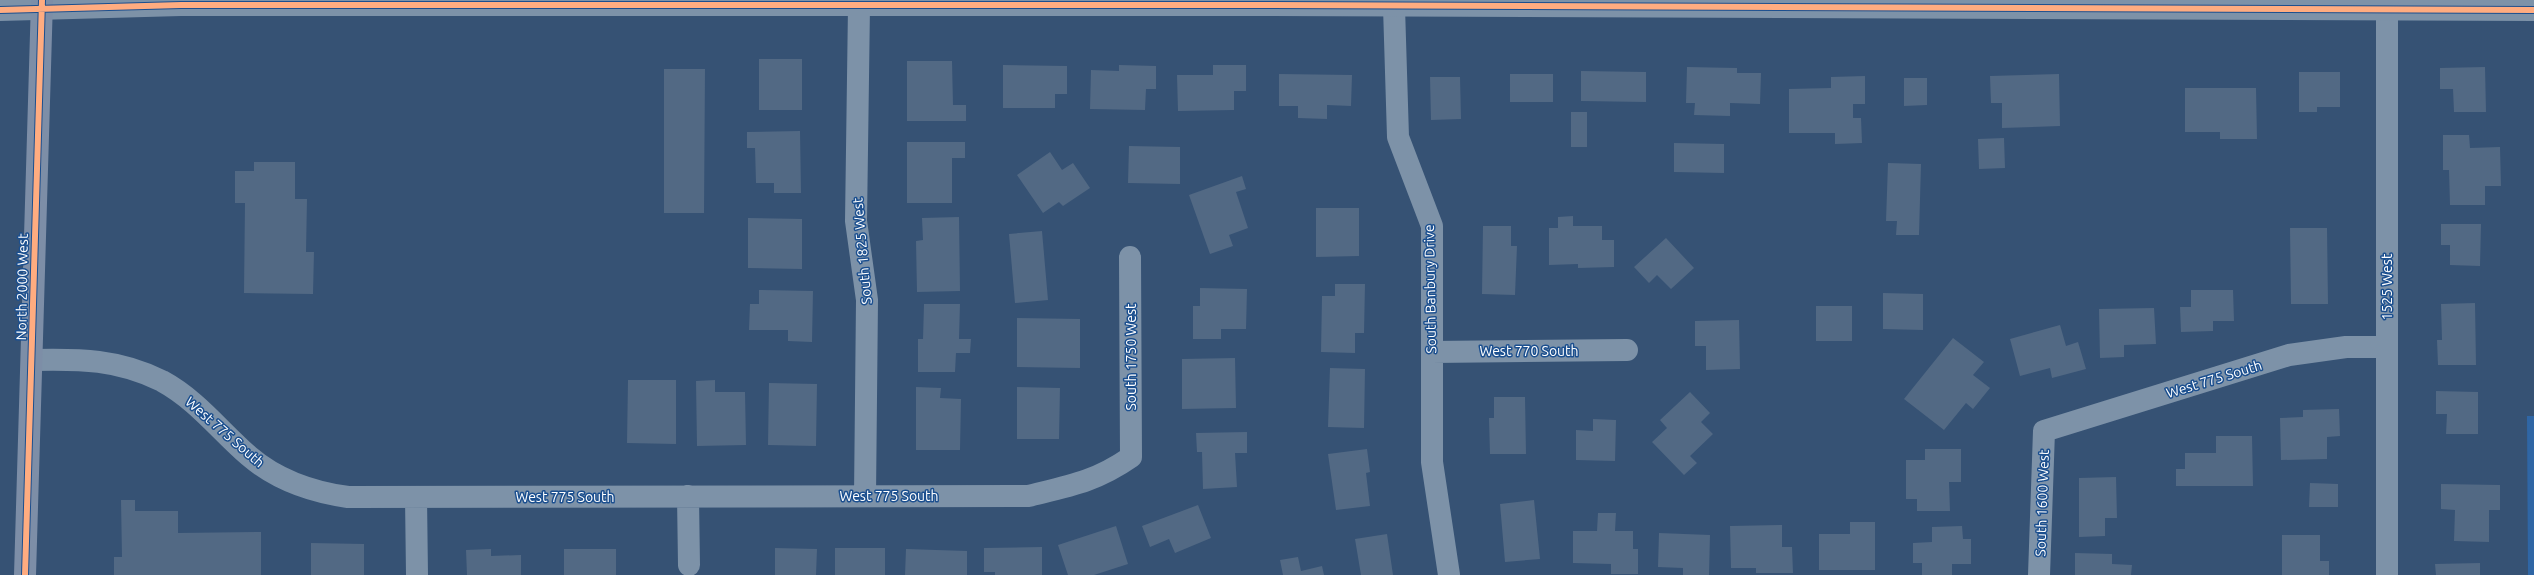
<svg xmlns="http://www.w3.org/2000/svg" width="2534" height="575" viewBox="0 0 2534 575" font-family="Ubuntu,sans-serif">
  <rect width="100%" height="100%" fill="#365274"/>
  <path fill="#2f66a5" d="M 2527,416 L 2534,416 L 2534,575 L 2528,575 Z"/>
  <path fill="#526984" d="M 759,59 L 802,59 L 802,110 L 759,110 Z
    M 907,61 L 952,61 L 953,105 L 966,105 L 966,121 L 907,121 Z
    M 1003,65 L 1067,66 L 1067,94 L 1055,94 L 1055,108 L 1003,108 Z
    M 1119,65 L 1156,66 L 1156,89 L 1146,89 L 1145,110 L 1090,109 L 1091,70 L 1119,71 Z
    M 1213,65 L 1246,65 L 1246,91 L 1234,91 L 1234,110 L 1178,111 L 1177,75 L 1213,75 Z
    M 1687,67 L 1737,68 L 1737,73 L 1761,73 L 1760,104 L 1730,103 L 1730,116 L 1694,115 L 1695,103 L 1686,103 Z
    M 2485,67 L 2486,112 L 2454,112 L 2453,89 L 2440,89 L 2440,68 Z
    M 664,69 L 705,69 L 704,213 L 664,213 Z
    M 1581,71 L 1646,72 L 1646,102 L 1581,101 Z
    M 2299,72 L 2340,72 L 2340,107 L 2317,107 L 2317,112 L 2299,112 Z
    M 1279,74 L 1352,75 L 1351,106 L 1327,105 L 1327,119 L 1298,118 L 1298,106 L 1279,106 Z
    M 1510,74 L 1553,74 L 1553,102 L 1510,102 Z
    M 2059,74 L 2060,126 L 2002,128 L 2002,103 L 1991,103 L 1990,76 Z
    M 1865,76 L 1865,104 L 1853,104 L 1853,118 L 1861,118 L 1862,143 L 1835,144 L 1835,133 L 1789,133 L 1789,89 L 1831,88 L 1831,77 Z
    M 1430,77 L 1460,77 L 1461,119 L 1431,120 Z
    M 1904,78 L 1927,78 L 1927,105 L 1904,106 Z
    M 2185,88 L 2256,88 L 2257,139 L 2220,139 L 2220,132 L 2185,132 Z
    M 1571,112 L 1587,112 L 1587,147 L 1571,147 Z
    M 800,131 L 801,193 L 774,193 L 774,183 L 756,183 L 755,148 L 747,148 L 747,132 Z
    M 2443,135 L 2469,135 L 2470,148 L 2500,147 L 2501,186 L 2485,186 L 2485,205 L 2450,205 L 2449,170 L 2443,170 Z
    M 2004,138 L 2005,168 L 1979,169 L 1978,139 Z
    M 907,142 L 965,142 L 965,158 L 952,158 L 952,203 L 907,203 Z
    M 1674,143 L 1724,144 L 1724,173 L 1674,172 Z
    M 1129,146 L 1180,147 L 1180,184 L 1128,183 Z
    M 1050,152 L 1062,170 L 1073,163 L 1090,188 L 1063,206 L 1059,202 L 1043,213 L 1017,175 Z
    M 254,162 L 295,162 L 295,199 L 307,199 L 306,252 L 314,252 L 313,294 L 244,293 L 245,203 L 235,203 L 235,171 L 254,171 Z
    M 1888,163 L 1921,164 L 1919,235 L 1896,235 L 1897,221 L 1886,221 Z
    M 1242,176 L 1246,189 L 1236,192 L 1248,228 L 1229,235 L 1233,246 L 1210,254 L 1189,195 Z
    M 1316,208 L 1359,208 L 1359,256 L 1316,257 Z
    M 1573,216 L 1573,226 L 1602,226 L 1602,240 L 1614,240 L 1614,267 L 1578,268 L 1578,264 L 1549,265 L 1549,228 L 1558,228 L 1558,217 Z
    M 959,217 L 960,291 L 917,292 L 916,241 L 923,240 L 922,218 Z
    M 748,218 L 802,219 L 802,269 L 748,268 Z
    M 2441,224 L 2481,224 L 2480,266 L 2450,265 L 2450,245 L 2441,245 Z
    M 1483,226 L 1511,226 L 1511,246 L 1517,246 L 1515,295 L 1482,294 Z
    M 2290,228 L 2327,228 L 2328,304 L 2291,304 Z
    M 1042,231 L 1048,300 L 1015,303 L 1009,234 Z
    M 1666,238 L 1694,268 L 1671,289 L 1657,275 L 1649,283 L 1634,267 Z
    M 1335,284 L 1365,284 L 1364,333 L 1355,333 L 1355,353 L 1321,352 L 1322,296 L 1335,296 Z
    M 1200,288 L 1247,289 L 1246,329 L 1221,329 L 1221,339 L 1193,339 L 1193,306 L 1200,306 Z
    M 759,290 L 813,291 L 812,342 L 788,341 L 788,330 L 749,330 L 750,304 L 759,304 Z
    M 2191,290 L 2233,290 L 2234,321 L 2213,321 L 2213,331 L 2181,332 L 2180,307 L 2191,307 Z
    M 1883,293 L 1923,294 L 1923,330 L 1883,329 Z
    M 2475,303 L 2476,365 L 2438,365 L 2437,340 L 2442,340 L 2441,304 Z
    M 924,304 L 960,304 L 959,339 L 971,339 L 970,353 L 956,353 L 955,372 L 918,372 L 918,339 L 923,339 Z
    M 1816,306 L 1852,306 L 1852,341 L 1816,341 Z
    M 2154,308 L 2156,344 L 2124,345 L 2124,357 L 2100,358 L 2099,309 Z
    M 1017,318 L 1080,319 L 1080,368 L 1017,367 Z
    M 1739,320 L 1740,369 L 1706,370 L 1706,346 L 1695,346 L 1695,321 Z
    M 2060,325 L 2066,346 L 2078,342 L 2086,369 L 2052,378 L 2050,368 L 2020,376 L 2010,339 Z
    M 1953,338 L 1984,362 L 1973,375 L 1990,388 L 1973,409 L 1966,403 L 1944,430 L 1904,399 Z
    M 1235,358 L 1236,408 L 1182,409 L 1182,359 Z
    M 1330,368 L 1365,369 L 1364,428 L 1328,427 Z
    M 628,380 L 676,380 L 676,444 L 627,443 Z
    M 715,380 L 715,392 L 745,392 L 746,445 L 697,446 L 696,381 Z
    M 769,383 L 817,384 L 816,446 L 768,445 Z
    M 916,387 L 941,388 L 940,398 L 961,399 L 960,450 L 916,450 Z
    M 1017,387 L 1060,388 L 1059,439 L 1017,439 Z
    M 2436,391 L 2478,392 L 2478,434 L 2446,434 L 2447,414 L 2436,414 Z
    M 1690,392 L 1710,413 L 1701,422 L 1713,434 L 1690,456 L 1697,463 L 1684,475 L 1652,442 L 1667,428 L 1660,420 Z
    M 1494,397 L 1525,397 L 1526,454 L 1490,454 L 1489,418 L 1494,418 Z
    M 2339,409 L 2340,436 L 2327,437 L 2327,459 L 2281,460 L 2280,418 L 2303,417 L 2303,410 Z
    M 1593,419 L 1616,420 L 1615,461 L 1576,460 L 1576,430 L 1593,431 Z
    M 1247,432 L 1247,453 L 1235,453 L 1237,487 L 1203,489 L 1202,452 L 1197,452 L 1196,433 Z
    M 2216,436 L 2252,436 L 2253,486 L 2176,486 L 2176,469 L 2185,469 L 2185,453 L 2216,453 Z
    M 1367,449 L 1370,472 L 1366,473 L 1370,506 L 1336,510 L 1328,454 Z
    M 1925,449 L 1961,449 L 1961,482 L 1949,482 L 1950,511 L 1917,511 L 1917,499 L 1906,499 L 1906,460 L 1925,460 Z
    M 2116,477 L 2117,518 L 2105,518 L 2105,536 L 2079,537 L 2079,478 Z
    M 2310,483 L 2338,484 L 2338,507 L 2309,507 Z
    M 2441,484 L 2500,485 L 2500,510 L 2489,510 L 2489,542 L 2454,541 L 2455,510 L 2441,509 Z
    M 121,500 L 135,500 L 135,511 L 178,511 L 178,533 L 261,532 L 261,575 L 114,575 L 114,557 L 122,557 Z
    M 1534,500 L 1540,559 L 1505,562 L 1500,504 Z
    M 1198,505 L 1211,538 L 1175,553 L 1169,539 L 1150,547 L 1142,526 Z
    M 1598,513 L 1616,513 L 1615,531 L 1633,531 L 1633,549 L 1638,549 L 1638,574 L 1611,574 L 1611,564 L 1573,563 L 1573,531 L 1597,531 Z
    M 1850,522 L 1875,522 L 1875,570 L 1819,570 L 1819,534 L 1850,534 Z
    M 1782,525 L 1782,547 L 1792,547 L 1793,573 L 1756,573 L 1756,568 L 1731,568 L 1730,526 Z
    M 1116,526 L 1128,564 L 1094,575 L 1068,575 L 1058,545 Z
    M 1962,526 L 1963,539 L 1971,539 L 1971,564 L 1952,564 L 1952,575 L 1922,575 L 1922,563 L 1913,563 L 1913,543 L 1932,542 L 1932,527 Z
    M 1659,533 L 1710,535 L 1709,575 L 1683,575 L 1683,568 L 1658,567 Z
    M 1387,534 L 1393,575 L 1361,575 L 1355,539 Z
    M 2282,535 L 2320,535 L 2320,561 L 2329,561 L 2329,575 L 2282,575 Z
    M 311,543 L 364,544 L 364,575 L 311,575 Z
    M 1042,547 L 1042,575 L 995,575 L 995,572 L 984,572 L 984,548 Z
    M 775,548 L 817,549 L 816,575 L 775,575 Z
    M 835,548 L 885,548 L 885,575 L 835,575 Z
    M 491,549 L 491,556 L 521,555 L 521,575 L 467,575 L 466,550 Z
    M 564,549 L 616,549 L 616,575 L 564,575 Z
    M 906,549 L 967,551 L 967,575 L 905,575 Z
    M 2075,553 L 2112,554 L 2112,564 L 2132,565 L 2131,575 L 2075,575 Z
    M 1298,557 L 1301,571 L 1322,566 L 1324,575 L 1283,575 L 1280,560 Z
    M 2480,563 L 2480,575 L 2436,575 L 2435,564 Z"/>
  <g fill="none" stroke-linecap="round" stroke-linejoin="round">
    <path stroke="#7d92a8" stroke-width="22" d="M 859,6 L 856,221 L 867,300 L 865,496
      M 1394,7 L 1398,137 L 1432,226 L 1432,462 L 1449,575
      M 1432,352 L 1627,350
      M 33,360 C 80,359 118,359 162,381 C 197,400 220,431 249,456 C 277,480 312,492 348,497 L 1028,496 C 1069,486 1095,482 1131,457 L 1130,257
      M 688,496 L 689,565
      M 416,497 L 417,575
      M 2039,575 L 2044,431 L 2289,355 L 2346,347 L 2387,347
      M 2387,575 L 2387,0"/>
    <path stroke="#7d92a8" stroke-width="22" d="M 0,10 L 181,5 L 1271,5 L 2534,10"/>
    <path stroke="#7d8ea7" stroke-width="22" d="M 25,575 L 42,0"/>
    <defs>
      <path id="cycleway" d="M 0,10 L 181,5 L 1271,5 L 2534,10
        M 25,575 L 42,0"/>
    </defs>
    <use href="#cycleway" stroke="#1b4f8f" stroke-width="8"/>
    <use href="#cycleway" stroke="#ffac80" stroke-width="6"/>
  </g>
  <g text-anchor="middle" stroke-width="3" stroke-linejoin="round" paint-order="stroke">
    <g font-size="14" fill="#fff" stroke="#1b4f8f">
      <text transform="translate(862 251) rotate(-95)" y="5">South 1825 West</text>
      <text transform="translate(22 287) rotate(-89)" y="5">North 2000 West</text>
      <text transform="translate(2387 287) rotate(-90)" y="5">1525 West</text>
      <text transform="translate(1430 289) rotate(-91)" y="5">South Banbury Drive</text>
      <text x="1529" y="356">West 770 South</text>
      <text transform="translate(1131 357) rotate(-90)" y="5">South 1750 West</text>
      <text transform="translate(2214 379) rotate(-17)" y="5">West 775 South</text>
      <text transform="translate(225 432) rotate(41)" y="5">West 775 South</text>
      <text x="889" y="501">West 775 South</text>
      <text x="565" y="502">West 775 South</text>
      <text transform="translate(2042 503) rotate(-88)" y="5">South 1600 West</text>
    </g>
  </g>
</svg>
